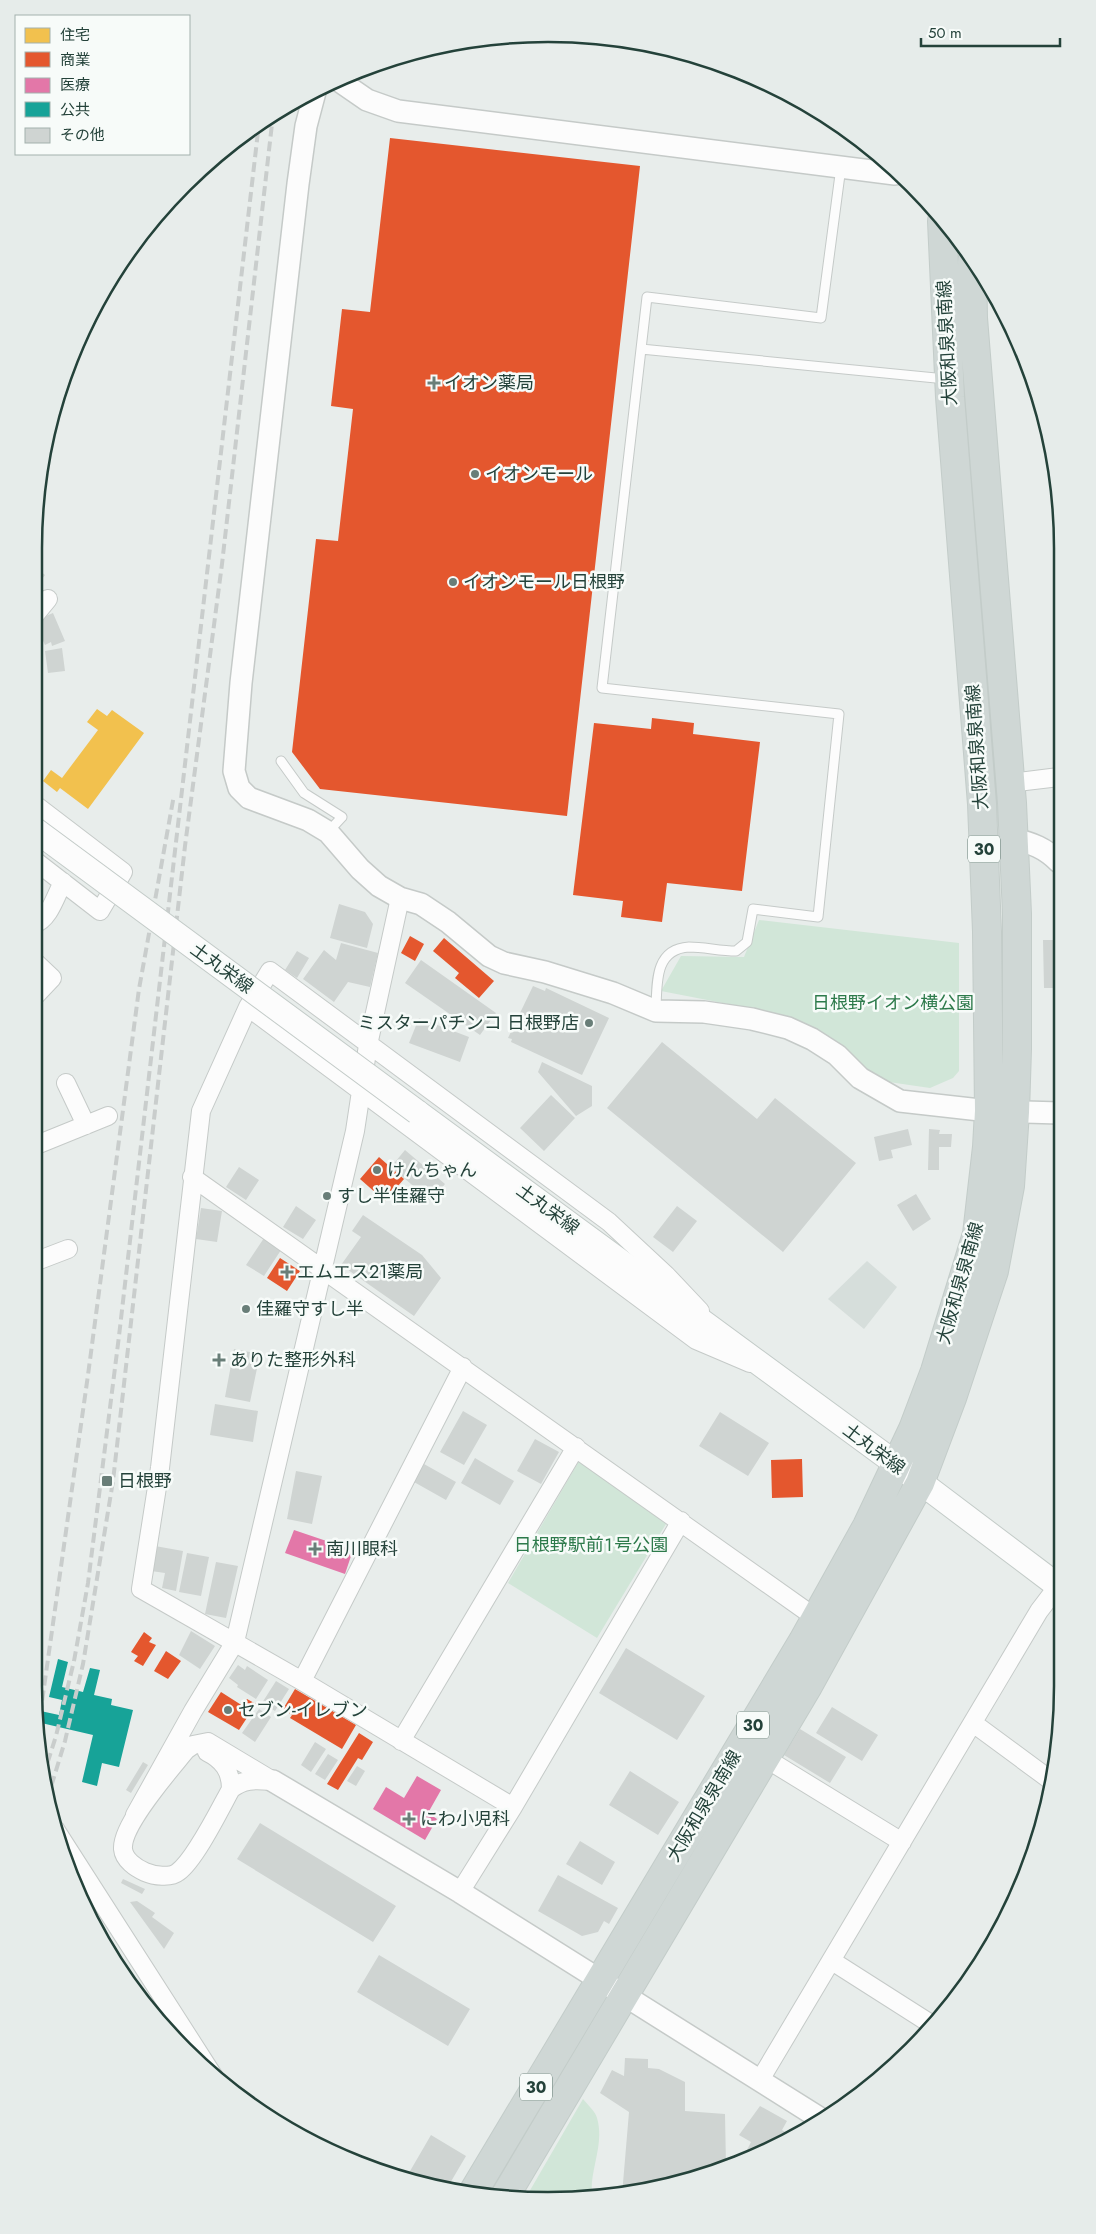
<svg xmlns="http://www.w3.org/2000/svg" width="1096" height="2234" viewBox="0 0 1096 2234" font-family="Jost,'Noto Sans JP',sans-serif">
  <rect width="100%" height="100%" fill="#e8edeb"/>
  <path fill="#d6dedb" d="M 867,1261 L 897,1287 L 864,1329 L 828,1299 Z"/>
  <path fill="#d1e6d8" d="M 759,920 L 959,943 L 959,1071 L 953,1078 L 930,1088 L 875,1080 L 843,1047 L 784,1015 L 661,991 L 681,956 L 744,957 Z
    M 579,1461 L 666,1524 L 597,1638 L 508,1583 Z
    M 583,2099 C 587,2104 596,2112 597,2118 C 605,2145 589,2170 592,2197 L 525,2199 Z"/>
  <path fill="#f2c14e" d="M 97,709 L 107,716 L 112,710 L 144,733 L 88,809 L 60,788 L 57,792 L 43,781 L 51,770 L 62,778 L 98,730 L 87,722 Z"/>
  <path fill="#e4572e" d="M 390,138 L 640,166 L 567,816 L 320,789 L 292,752 L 316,539 L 338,541 L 353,409 L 331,406 L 342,309 L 370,312 Z
    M 652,718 L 694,723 L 693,734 L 760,742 L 742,891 L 667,883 L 662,922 L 621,917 L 623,901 L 573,895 L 594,723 L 651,729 Z
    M 410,936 L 424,944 L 415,961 L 401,953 Z
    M 444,938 L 494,981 L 479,998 L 455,978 L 459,973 L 433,951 Z
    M 379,1157 L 404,1179 L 385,1201 L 360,1179 Z
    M 280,1258 L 300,1271 L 287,1291 L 267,1278 Z
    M 802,1459 L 803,1497 L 772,1498 L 771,1460 Z
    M 144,1632 L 152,1638 L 149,1642 L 156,1645 L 143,1666 L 134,1661 L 138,1656 L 131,1652 Z
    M 166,1651 L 181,1661 L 168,1679 L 154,1671 Z
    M 295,1689 L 356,1725 L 342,1749 L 290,1718 L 292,1715 L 283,1709 Z
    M 221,1692 L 243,1706 L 247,1699 L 256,1704 L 239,1730 L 208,1712 Z
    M 359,1733 L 373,1742 L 362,1760 L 358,1758 L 338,1790 L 327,1784 Z"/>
  <path fill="#e377a8" d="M 294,1530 L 353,1550 L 345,1574 L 285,1553 Z
    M 417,1776 L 441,1790 L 428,1813 L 437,1819 L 425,1840 L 373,1809 L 386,1787 L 404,1798 Z"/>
  <path fill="#17a398" d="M 58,1659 L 68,1662 L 62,1687 L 83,1692 L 90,1668 L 100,1670 L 94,1695 L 112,1699 L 111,1705 L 133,1710 L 119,1767 L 102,1763 L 97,1786 L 82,1782 L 93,1735 L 37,1722 L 36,1710 L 59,1715 L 62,1700 L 49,1697 Z"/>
  <path fill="#cfd4d2" d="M 34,566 L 45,575 L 34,589 Z
    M 53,613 L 65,641 L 52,646 L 51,642 L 45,645 L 35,623 L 41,618 Z
    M 62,648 L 65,671 L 48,673 L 45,651 Z
    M 34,650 L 42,651 L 39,674 L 34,673 Z
    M 339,904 L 365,912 L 373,924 L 367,948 L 330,938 Z
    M 1043,940 L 1059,940 L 1060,988 L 1044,988 Z
    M 341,943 L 378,953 L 370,987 L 348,982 L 334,1002 L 303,979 L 324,950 L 336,960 Z
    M 297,951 L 309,958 L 297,978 L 285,970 Z
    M 421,960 L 496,1013 L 480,1035 L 405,983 Z
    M 533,986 L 545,991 L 546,988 L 609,1018 L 582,1075 L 511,1042 L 512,1039 L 508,1038 Z
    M 1056,994 L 1060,994 L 1060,1042 L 1056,1042 Z
    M 419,1018 L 469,1037 L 460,1062 L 409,1043 Z
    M 662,1042 L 757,1119 L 775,1098 L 856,1163 L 783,1252 L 607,1108 Z
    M 542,1062 L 592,1086 L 592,1106 L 576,1116 L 538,1072 Z
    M 551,1095 L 575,1118 L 544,1151 L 520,1128 Z
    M 908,1129 L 912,1145 L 891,1150 L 893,1158 L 879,1161 L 874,1137 Z
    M 929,1129 L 940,1130 L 939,1134 L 952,1134 L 951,1147 L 939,1147 L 939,1170 L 928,1170 Z
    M 405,1150 L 445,1184 L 431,1201 L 391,1167 Z
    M 239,1167 L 259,1180 L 246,1200 L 226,1187 Z
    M 916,1194 L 931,1219 L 913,1231 L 897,1205 Z
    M 296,1206 L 316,1220 L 303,1239 L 283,1227 Z
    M 677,1206 L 697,1221 L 673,1252 L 653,1237 Z
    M 201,1208 L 222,1211 L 217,1242 L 196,1239 Z
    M 363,1215 L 422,1255 L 441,1278 L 414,1316 L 341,1265 L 361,1237 L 352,1231 Z
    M 264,1238 L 281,1250 L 264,1276 L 246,1265 Z
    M 234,1349 L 260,1354 L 250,1402 L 225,1397 Z
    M 215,1404 L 258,1411 L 253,1442 L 210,1435 Z
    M 463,1411 L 487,1425 L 464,1465 L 440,1452 Z
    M 720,1412 L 769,1443 L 748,1476 L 699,1446 Z
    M 535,1439 L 559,1452 L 541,1484 L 517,1471 Z
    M 475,1458 L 514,1481 L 500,1505 L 461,1483 Z
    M 424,1464 L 456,1482 L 446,1500 L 414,1482 Z
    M 296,1471 L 322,1476 L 312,1524 L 287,1519 Z
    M 155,1546 L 183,1551 L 176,1591 L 162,1588 L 165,1573 L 151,1571 Z
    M 187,1553 L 209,1557 L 201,1596 L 179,1592 Z
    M 216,1562 L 238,1566 L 226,1618 L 205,1614 Z
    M 191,1631 L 215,1646 L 200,1669 L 179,1655 Z
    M 626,1648 L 705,1696 L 677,1740 L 599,1693 Z
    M 238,1665 L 245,1670 L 247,1666 L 268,1680 L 256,1699 L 237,1687 L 238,1685 L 229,1678 Z
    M 276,1681 L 289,1689 L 275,1711 L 262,1703 Z
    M 832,1707 L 878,1735 L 862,1761 L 816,1733 Z
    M 259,1709 L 271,1717 L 255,1742 L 242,1733 Z
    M 800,1729 L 846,1757 L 830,1783 L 784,1755 Z
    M 315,1742 L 326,1749 L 311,1772 L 301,1765 Z
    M 328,1754 L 338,1760 L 325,1780 L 315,1774 Z
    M 143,1762 L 148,1765 L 131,1793 L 126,1790 Z
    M 357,1766 L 365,1771 L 356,1786 L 347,1781 Z
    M 630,1771 L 679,1802 L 658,1835 L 609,1805 Z
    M 480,1815 L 484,1818 L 487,1816 L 492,1820 L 485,1829 L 475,1821 Z
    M 260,1823 L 396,1906 L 373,1942 L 237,1859 Z
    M 580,1841 L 615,1862 L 602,1885 L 566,1864 Z
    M 558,1875 L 618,1908 L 609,1924 L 604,1921 L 598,1932 L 582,1936 L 538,1911 Z
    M 123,1879 L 145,1889 L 142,1894 L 121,1883 Z
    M 137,1901 L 155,1913 L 152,1917 L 174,1933 L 164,1949 L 130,1902 Z
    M 379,1955 L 470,2009 L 448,2046 L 357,1992 Z
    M 625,2058 L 648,2059 L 648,2068 L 659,2069 L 685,2082 L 685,2111 L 725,2114 L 726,2166 L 681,2183 L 622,2195 L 629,2112 L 600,2093 L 612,2070 L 624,2076 Z
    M 760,2106 L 787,2121 L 782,2130 L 793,2137 L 776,2147 L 742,2160 L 751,2142 L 739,2135 Z
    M 431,2135 L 466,2156 L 446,2190 L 406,2178 Z"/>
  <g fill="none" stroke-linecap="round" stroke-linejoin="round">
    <defs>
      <path id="service" d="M 641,349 L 946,379
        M 281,761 L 304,793 L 342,817 L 328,832
        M 656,1011 C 657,984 654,949 689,947 C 704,947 720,951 736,951 L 747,942 L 753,909 L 818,917 L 839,714 L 602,688 L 647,297 L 821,318 L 841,167"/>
      <path id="minor" d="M 34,616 L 48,599
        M 1010,783 L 1059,777
        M 34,860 L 100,911 L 123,872 L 34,804
        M 34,924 C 49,920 56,895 63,882
        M 34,997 L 52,978 L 34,961
        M 248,1007 L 696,1340 L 750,1363
        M 66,1083 L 86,1125
        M 34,1146 L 108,1116
        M 192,1177 L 816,1618
        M 34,1262 L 68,1249
        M 302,1681 L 463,1367
        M 973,1723 L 1053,1782
        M 401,1741 L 576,1447
        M 208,1742 L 273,1781 C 256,1780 245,1778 231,1789 C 220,1809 195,1860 178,1872 C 171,1878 154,1876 145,1872 C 136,1868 124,1860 123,1849 C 121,1825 170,1770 186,1750 L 193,1745 Z
        M 207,1752 C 223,1760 231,1771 231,1789
        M 765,1758 L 902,1842
        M 513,1807 L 302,1681 L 141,1589 L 160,1468 L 201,1111 L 248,1007 L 270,971 L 609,1222 L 666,1275 L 700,1311
        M 135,1815 L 193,1711 L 235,1642 L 355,1131 L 368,1045 L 400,898
        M 55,1829 L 214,2077
        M 460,1892 L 513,1807 L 681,1521
        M 832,1961 L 934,2026
        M 760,2080 L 1039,1611 L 1058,1586"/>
      <path id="tertiary" d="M 338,80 L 367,100 L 398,111 L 895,174
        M 315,92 L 306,126 L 298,184 L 241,683 L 234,771 L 239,788 L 249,798 L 308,820 L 328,832 L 360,869 L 379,886 L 400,898 L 421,904 L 448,922 L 489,956 L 504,963 L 545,972 L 613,993 L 656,1011 L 704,1012 L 752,1019 L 788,1028 L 812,1039 L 837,1055 L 860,1078 L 900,1101 L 989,1111 L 1060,1113
        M 1013,839 C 1032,843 1045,848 1059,862
        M 273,1781 L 460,1892 L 821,2119"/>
      <path id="secondary" d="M 417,1112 L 895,1463 L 1062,1589"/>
      <path id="primary" d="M 472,2194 L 803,1641 L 867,1526 L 913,1429 L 935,1371 L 977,1234 L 987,1147 L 989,1111 L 987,932 L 982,804 L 950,397 L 942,221
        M 504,2198 L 808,1686 L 920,1483 L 952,1398 L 994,1271 L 1010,1186 L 1015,1112 L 1017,1049 L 1017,914 L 1012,803 L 973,318 L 972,262"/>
    </defs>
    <use href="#service" stroke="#c5cac8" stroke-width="11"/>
    <use href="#minor" stroke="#c5cac8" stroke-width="20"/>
    <use href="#tertiary" stroke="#c5cac8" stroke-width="24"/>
    <use href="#secondary" stroke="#c3cbc8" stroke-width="26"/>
    <use href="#primary" stroke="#c3ccc9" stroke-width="30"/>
    <use href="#service" stroke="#fcfcfc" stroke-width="9"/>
    <use href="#minor" stroke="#fcfcfc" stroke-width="18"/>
    <use href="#tertiary" stroke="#fcfcfc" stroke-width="21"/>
    <use href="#secondary" stroke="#fcfcfc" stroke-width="24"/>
    <use href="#primary" stroke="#cfd7d5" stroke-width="28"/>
    <path stroke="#c9cdcc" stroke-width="4" stroke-dasharray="10 5" stroke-linecap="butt" d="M 38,1730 L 88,1375 L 139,989 L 174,795
      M 43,1777 L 56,1736 L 74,1661 L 88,1583 L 119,1336 L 259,123
      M 47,1800 L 65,1741 L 83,1664 L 113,1481 L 185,846 L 222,564 L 273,115"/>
    <defs>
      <path id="secondary-bridge" d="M 34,829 L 417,1112"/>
    </defs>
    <use href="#secondary-bridge" stroke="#c3cbc8" stroke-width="26" stroke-linecap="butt"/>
    <use href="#secondary-bridge" stroke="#fcfcfc" stroke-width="24"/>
  </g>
  <g fill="#697e78" stroke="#f7fbf9" stroke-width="2">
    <path d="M431.5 375.5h5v5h5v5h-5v5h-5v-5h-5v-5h5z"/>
    <circle cx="475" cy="474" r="5"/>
    <circle cx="453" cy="582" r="5"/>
    <circle cx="589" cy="1023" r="5"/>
    <circle cx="377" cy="1170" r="5"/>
    <circle cx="327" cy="1196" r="5"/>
    <path d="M284.5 1264.5h5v5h5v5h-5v5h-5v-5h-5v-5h5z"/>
    <circle cx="246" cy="1309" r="5"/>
    <path d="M216.5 1352.5h5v5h5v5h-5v5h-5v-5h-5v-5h5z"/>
    <rect x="101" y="1475" width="12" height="12" rx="2.5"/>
    <path d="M312.5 1541.5h5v5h5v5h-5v5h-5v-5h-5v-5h5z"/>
    <circle cx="228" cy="1710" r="5"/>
    <path d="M406.5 1811.5h5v5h5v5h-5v5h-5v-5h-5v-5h5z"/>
  </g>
  <g text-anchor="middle" stroke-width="5" stroke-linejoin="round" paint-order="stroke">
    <g fill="#f7fbf9" stroke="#637a73" stroke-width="1">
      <rect x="968" y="835.5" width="32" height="27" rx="4"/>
      <rect x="737" y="1711.5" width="32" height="27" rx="4"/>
      <rect x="520" y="2073.5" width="32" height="27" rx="4"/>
    </g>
    <g font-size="16" font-weight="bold" fill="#24423a">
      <text x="984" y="855">30</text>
      <text x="753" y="1731">30</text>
      <text x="536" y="2093">30</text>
    </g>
    <g font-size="18" fill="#24423a" stroke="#f7fbf9">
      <text transform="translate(947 343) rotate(-93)" y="6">大阪和泉泉南線</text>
      <text transform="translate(977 747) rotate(-94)" y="6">大阪和泉泉南線</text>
      <text transform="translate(222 968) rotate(36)" y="6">土丸栄線</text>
      <text transform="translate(548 1209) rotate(36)" y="6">土丸栄線</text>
      <text transform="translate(960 1283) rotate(-74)" y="6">大阪和泉泉南線</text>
      <text transform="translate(874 1449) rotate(37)" y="6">土丸栄線</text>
      <text transform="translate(704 1806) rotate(-59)" y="6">大阪和泉泉南線</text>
    </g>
    <g font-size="18" fill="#24423a" stroke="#f7fbf9" text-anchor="start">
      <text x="444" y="389">イオン薬局</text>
      <text x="485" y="480">イオンモール</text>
      <text x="463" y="588">イオンモール日根野</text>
      <text x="579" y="1029" text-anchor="end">ミスターパチンコ 日根野店</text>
      <text x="387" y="1176">けんちゃん</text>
      <text x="337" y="1202">すし半佳羅守</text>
      <text x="297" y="1278">エムエス21薬局</text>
      <text x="256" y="1315">佳羅守すし半</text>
      <text x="230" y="1366">ありた整形外科</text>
      <text x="118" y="1487">日根野</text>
      <text x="326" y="1555">南川眼科</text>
      <text x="238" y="1716">セブン-イレブン</text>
      <text x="420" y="1825">にわ小児科</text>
    </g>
    <g font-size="18" fill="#2d7a4b" stroke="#f7fbf9">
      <text x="893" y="1009">日根野イオン横公園</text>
      <text x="591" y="1551">日根野駅前１号公園</text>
    </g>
  </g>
  <path d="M0 0H1096V2234H0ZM548 42H548A506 506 0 0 1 1054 548V1686A506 506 0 0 1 548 2192H548A506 506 0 0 1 42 1686V548A506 506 0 0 1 548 42Z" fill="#e6ecea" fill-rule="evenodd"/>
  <path fill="none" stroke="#24423a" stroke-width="2.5" d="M548 42H548A506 506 0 0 1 1054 548V1686A506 506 0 0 1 548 2192H548A506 506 0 0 1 42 1686V548A506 506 0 0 1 548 42Z"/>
  <rect x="15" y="15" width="175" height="140" fill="#f7fbf9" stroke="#a3b1ad"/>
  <rect x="25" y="28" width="25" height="15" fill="#f2c14e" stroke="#a3b1ad"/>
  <text x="60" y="40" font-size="15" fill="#24423a">住宅</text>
  <rect x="25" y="52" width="25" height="15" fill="#e4572e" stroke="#a3b1ad"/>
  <text x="60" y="65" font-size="15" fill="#24423a">商業</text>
  <rect x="25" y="78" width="25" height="15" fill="#e377a8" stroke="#a3b1ad"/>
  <text x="60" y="90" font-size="15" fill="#24423a">医療</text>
  <rect x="25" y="102" width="25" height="15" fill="#17a398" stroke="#a3b1ad"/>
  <text x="60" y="115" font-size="15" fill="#24423a">公共</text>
  <rect x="25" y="128" width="25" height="15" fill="#cfd4d2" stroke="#a3b1ad"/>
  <text x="60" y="140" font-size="15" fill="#24423a">その他</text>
  <path d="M921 38v8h139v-8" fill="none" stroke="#24423a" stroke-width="2.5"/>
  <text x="928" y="38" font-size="15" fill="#24423a" stroke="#f7fbf9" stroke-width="4" paint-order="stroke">50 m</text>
</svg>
